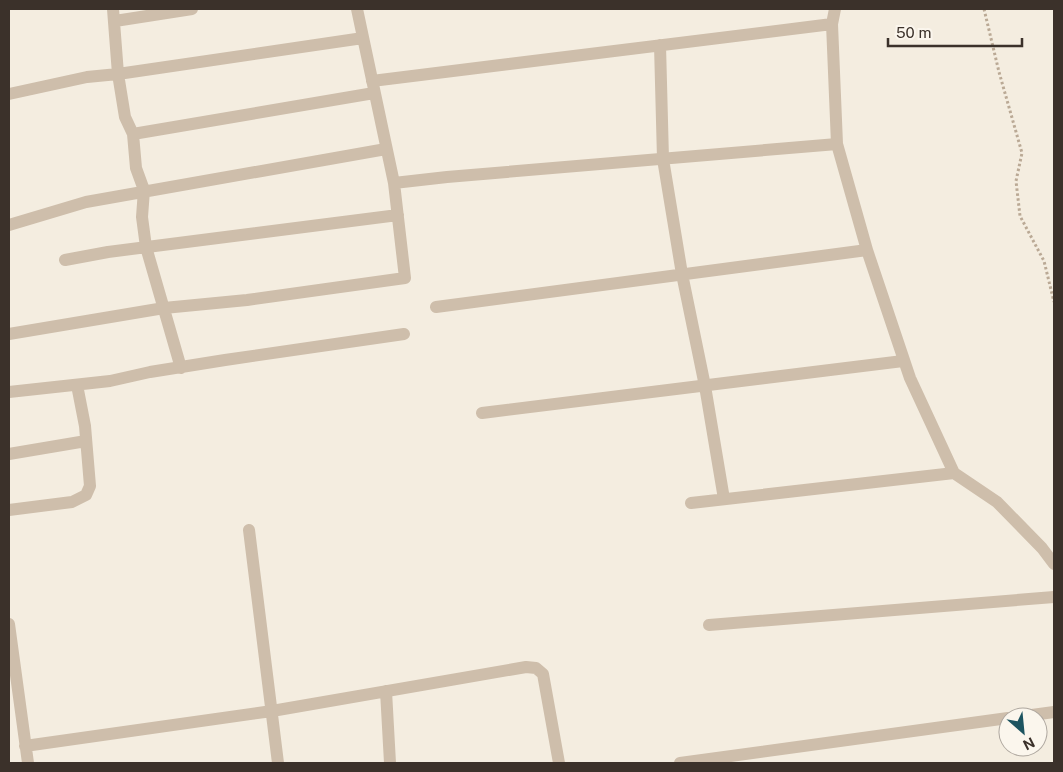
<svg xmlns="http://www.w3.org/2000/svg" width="1063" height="772" viewBox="0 0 1063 772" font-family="'Public Sans',sans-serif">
  <rect width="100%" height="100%" fill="#f4ede0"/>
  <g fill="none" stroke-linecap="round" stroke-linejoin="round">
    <path stroke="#baa995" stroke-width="3" stroke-dasharray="2.5 2.5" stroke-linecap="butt" d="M 984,9 L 999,72 L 1022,153 L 1016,181 L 1020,216 L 1044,261 L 1054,302"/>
    <path stroke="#cebeab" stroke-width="12" d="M 113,9 L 118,74 L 125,117 L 133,134 L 136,168 L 144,190 L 142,217 L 146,247 L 181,368
      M 835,9 L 832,24 L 837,144 L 867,250 L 910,378 L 954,473 L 997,502 L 1042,548 L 1054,564
      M 115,21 L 192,9
      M 660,45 L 663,159 L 682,274 L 705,386 L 724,499
      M 372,81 L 832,24
      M 9,94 L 87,77 L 118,74 L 363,38
      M 133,134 L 374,93
      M 394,183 L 447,177 L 837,144
      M 9,225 L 86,202 L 386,149
      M 65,260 L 108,252 L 398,215
      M 436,307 L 867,250
      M 9,334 L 164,308 L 247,300 L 405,278 L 394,183 L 357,9
      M 9,392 L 110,381 L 150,372 L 225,360 L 404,334
      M 482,413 L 903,361
      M 9,454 L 86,441
      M 691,503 L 954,473
      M 9,510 L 72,502 L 86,495 L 90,486 L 85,426 L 77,385
      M 249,530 L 278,763
      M 9,624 L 28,763
      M 709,625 L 1054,597
      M 386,691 L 390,763
      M 1017,717 L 1054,712
      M 25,746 L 272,711 L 526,667 L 536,668 L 543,674 L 559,763
      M 680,763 L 1008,718"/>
  </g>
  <rect width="1063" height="772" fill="none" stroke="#3b312a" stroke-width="20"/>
  <g transform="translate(1023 732) rotate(153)"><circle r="24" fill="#fbf6ed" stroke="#aea79f"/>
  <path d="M0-4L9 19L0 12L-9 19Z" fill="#1d5460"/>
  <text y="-8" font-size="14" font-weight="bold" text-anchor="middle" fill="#3b312a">N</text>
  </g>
  <path d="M888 38v8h134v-8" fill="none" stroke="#3b312a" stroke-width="2.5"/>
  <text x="896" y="38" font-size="15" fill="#3b312a" stroke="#fbf6ed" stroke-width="4" paint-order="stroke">50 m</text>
</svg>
